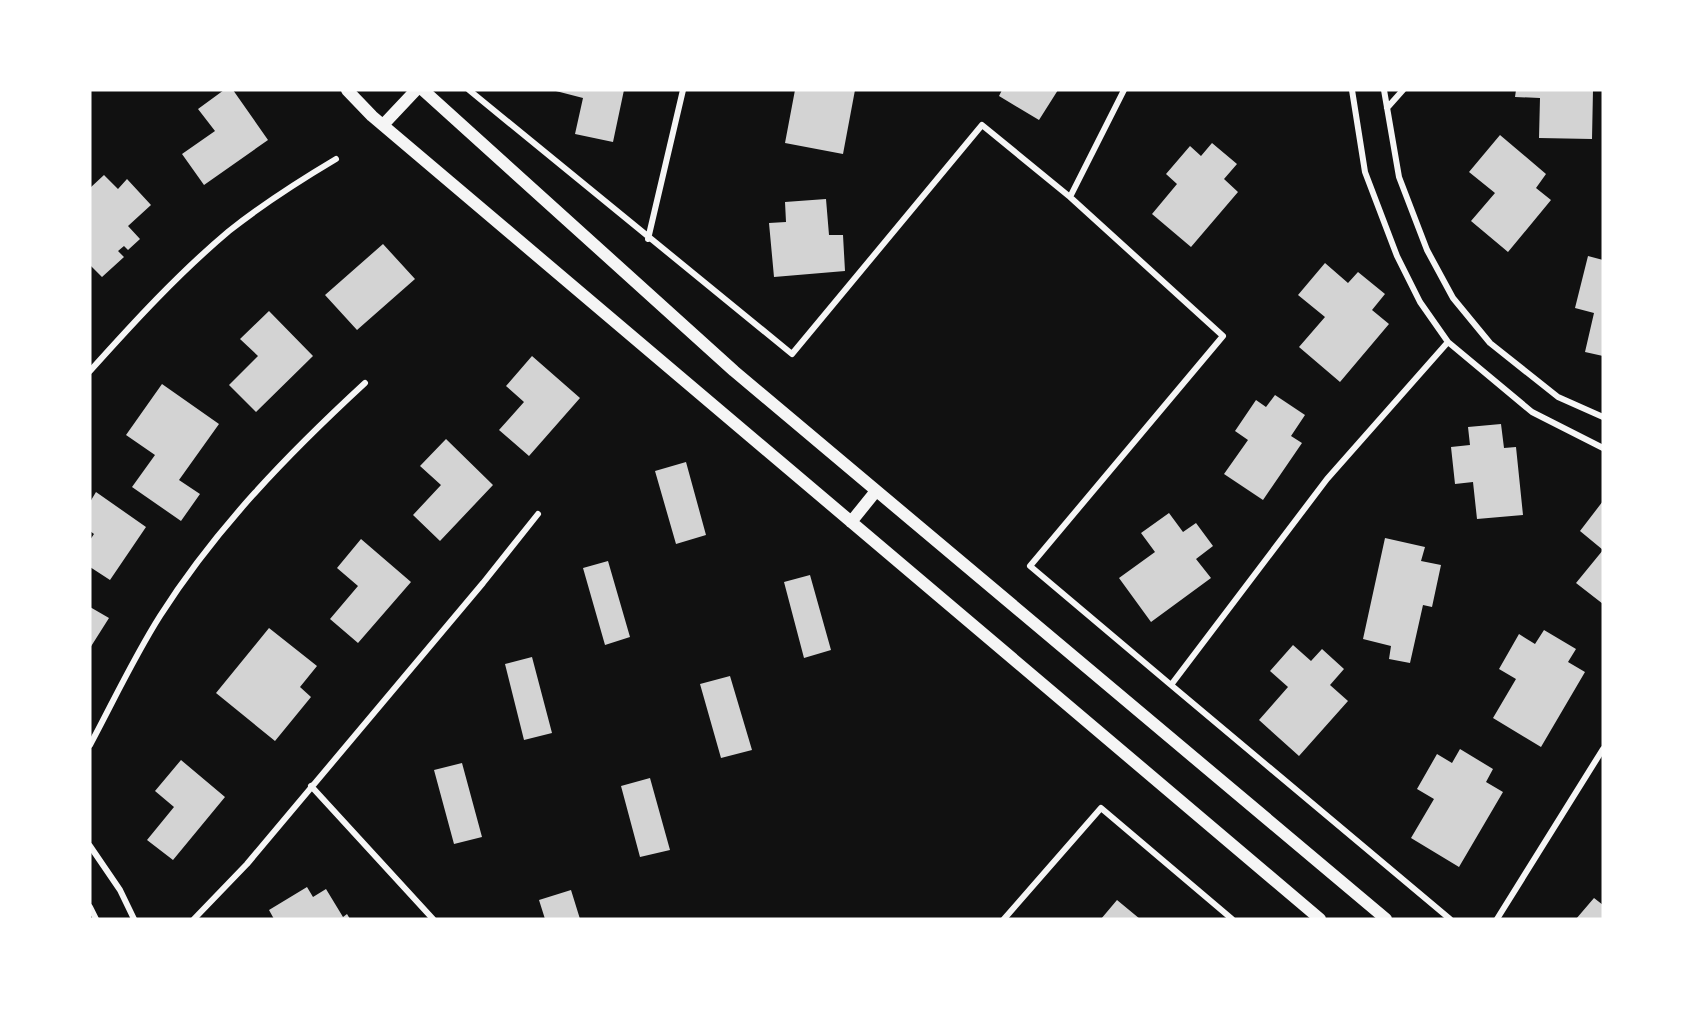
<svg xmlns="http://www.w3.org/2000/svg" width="1693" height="1009" viewBox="0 0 1693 1009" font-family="Ubuntu,sans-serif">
  <rect width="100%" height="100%" fill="#111"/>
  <path fill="#d3d3d3" d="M 224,90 L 233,90 L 268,140 L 204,185 L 182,154 L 215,131 L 198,109 Z
    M 552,90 L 624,90 L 613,142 L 575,134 L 583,98 Z
    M 795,90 L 855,90 L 843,154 L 785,143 Z
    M 1002,90 L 1058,90 L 1039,120 L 999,96 Z
    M 1516,90 L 1593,90 L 1592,139 L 1539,138 L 1540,98 L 1515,97 Z
    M 1500,135 L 1546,174 L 1536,188 L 1551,200 L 1508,252 L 1471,221 L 1495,193 L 1469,172 Z
    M 1212,143 L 1237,164 L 1224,179 L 1238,192 L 1191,247 L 1152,214 L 1177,184 L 1166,174 L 1190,146 L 1201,156 Z
    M 104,175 L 118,189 L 127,179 L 151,205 L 128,226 L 140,239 L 128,250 L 124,246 L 118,251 L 124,257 L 102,277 L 90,265 L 90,188 Z
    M 826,199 L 829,235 L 843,235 L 845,271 L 774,277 L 769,223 L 786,222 L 785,202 Z
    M 383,244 L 415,279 L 357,330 L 325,295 Z
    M 1588,256 L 1603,260 L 1603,356 L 1585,352 L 1594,313 L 1575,308 Z
    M 1325,263 L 1348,283 L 1358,272 L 1385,294 L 1372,310 L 1389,324 L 1340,382 L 1299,347 L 1325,317 L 1298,295 Z
    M 269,311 L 313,356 L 256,412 L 229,385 L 258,356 L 240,339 Z
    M 532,356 L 580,398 L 529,456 L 499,430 L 524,402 L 506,386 Z
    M 162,384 L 219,424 L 179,480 L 200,494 L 181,521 L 132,487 L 155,455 L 126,435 Z
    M 1275,395 L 1305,415 L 1291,436 L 1302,443 L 1263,500 L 1224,474 L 1248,440 L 1235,431 L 1256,400 L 1266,407 Z
    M 1501,424 L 1504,448 L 1516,447 L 1523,515 L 1477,519 L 1473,482 L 1455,484 L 1451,447 L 1470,445 L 1468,427 Z
    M 446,439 L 493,485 L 440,541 L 413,515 L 441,485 L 420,466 Z
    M 686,462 L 706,535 L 676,544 L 655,471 Z
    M 96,492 L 146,527 L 110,580 L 90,567 L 90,540 L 94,534 L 90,531 L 90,502 Z
    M 1603,501 L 1603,604 L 1576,583 L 1603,550 L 1580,531 Z
    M 1169,513 L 1183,532 L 1196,523 L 1213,546 L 1196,559 L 1211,578 L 1151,622 L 1119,578 L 1155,552 L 1141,533 Z
    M 1385,538 L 1425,547 L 1421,561 L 1441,565 L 1432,607 L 1423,605 L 1410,663 L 1389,659 L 1391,646 L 1363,639 Z
    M 361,539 L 411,582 L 358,643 L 330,619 L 358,586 L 337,568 Z
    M 608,561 L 630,637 L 605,645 L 583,568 Z
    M 810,575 L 831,650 L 804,658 L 784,582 Z
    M 90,607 L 109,618 L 90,648 Z
    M 269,628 L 317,666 L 300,687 L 311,697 L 275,741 L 216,693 Z
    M 1544,630 L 1576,649 L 1568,662 L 1585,672 L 1541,747 L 1493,718 L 1516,679 L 1499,669 L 1519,634 L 1535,644 Z
    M 1293,645 L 1311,661 L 1322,649 L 1344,669 L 1330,685 L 1348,701 L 1299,756 L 1259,720 L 1288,687 L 1270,671 Z
    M 532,657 L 552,733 L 524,740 L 505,664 Z
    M 730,676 L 752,750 L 721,758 L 700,684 Z
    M 1460,749 L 1493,769 L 1486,782 L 1503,792 L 1459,867 L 1411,838 L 1434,799 L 1417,789 L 1437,754 L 1452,763 Z
    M 181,760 L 225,797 L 173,860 L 147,840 L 174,807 L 155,791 Z
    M 462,763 L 482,837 L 454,844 L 434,770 Z
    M 650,778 L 670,850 L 640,857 L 621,786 Z
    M 307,887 L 313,897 L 326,889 L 343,917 L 347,914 L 350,919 L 274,919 L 269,910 Z
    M 571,890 L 580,919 L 545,919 L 539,900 Z
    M 1594,898 L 1603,905 L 1603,919 L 1576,919 Z
    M 1117,900 L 1140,919 L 1101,919 Z"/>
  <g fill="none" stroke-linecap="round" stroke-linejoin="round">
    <path stroke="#f5f5f5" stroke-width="6" d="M 469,90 L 792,354 L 982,125 L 1070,197 L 1223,336 L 1030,566 L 1171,685 L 1327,479 L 1448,342
      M 1352,90 L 1365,172 L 1397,256 L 1420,302 L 1448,342 L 1532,412 L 1603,448
      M 1384,90 L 1399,177 L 1427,250 L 1453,298 L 1490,343 L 1558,397 L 1603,417
      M 1387,108 L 1403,90
      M 1070,197 L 1124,90
      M 648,239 L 683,90
      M 90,371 C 134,322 179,273 229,231 C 263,204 299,181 336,159
      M 1171,685 L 1450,919
      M 90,745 C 113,702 134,657 160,616 C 216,528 288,454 365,383
      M 311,786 L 433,919
      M 90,846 L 120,890 L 134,919
      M 90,907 L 96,919
      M 194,919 L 247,864 L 483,583 L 538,514
      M 1004,919 L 1101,808 L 1232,919
      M 1497,919 L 1603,749"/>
    <path stroke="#f5f5f5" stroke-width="12" d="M 347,90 L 372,116 L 1320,919
      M 423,90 L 734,371 L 1386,919
      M 383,125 L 416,90
      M 851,522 L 876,491"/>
  </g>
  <rect width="1693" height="1009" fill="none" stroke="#ffffff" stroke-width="183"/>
</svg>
